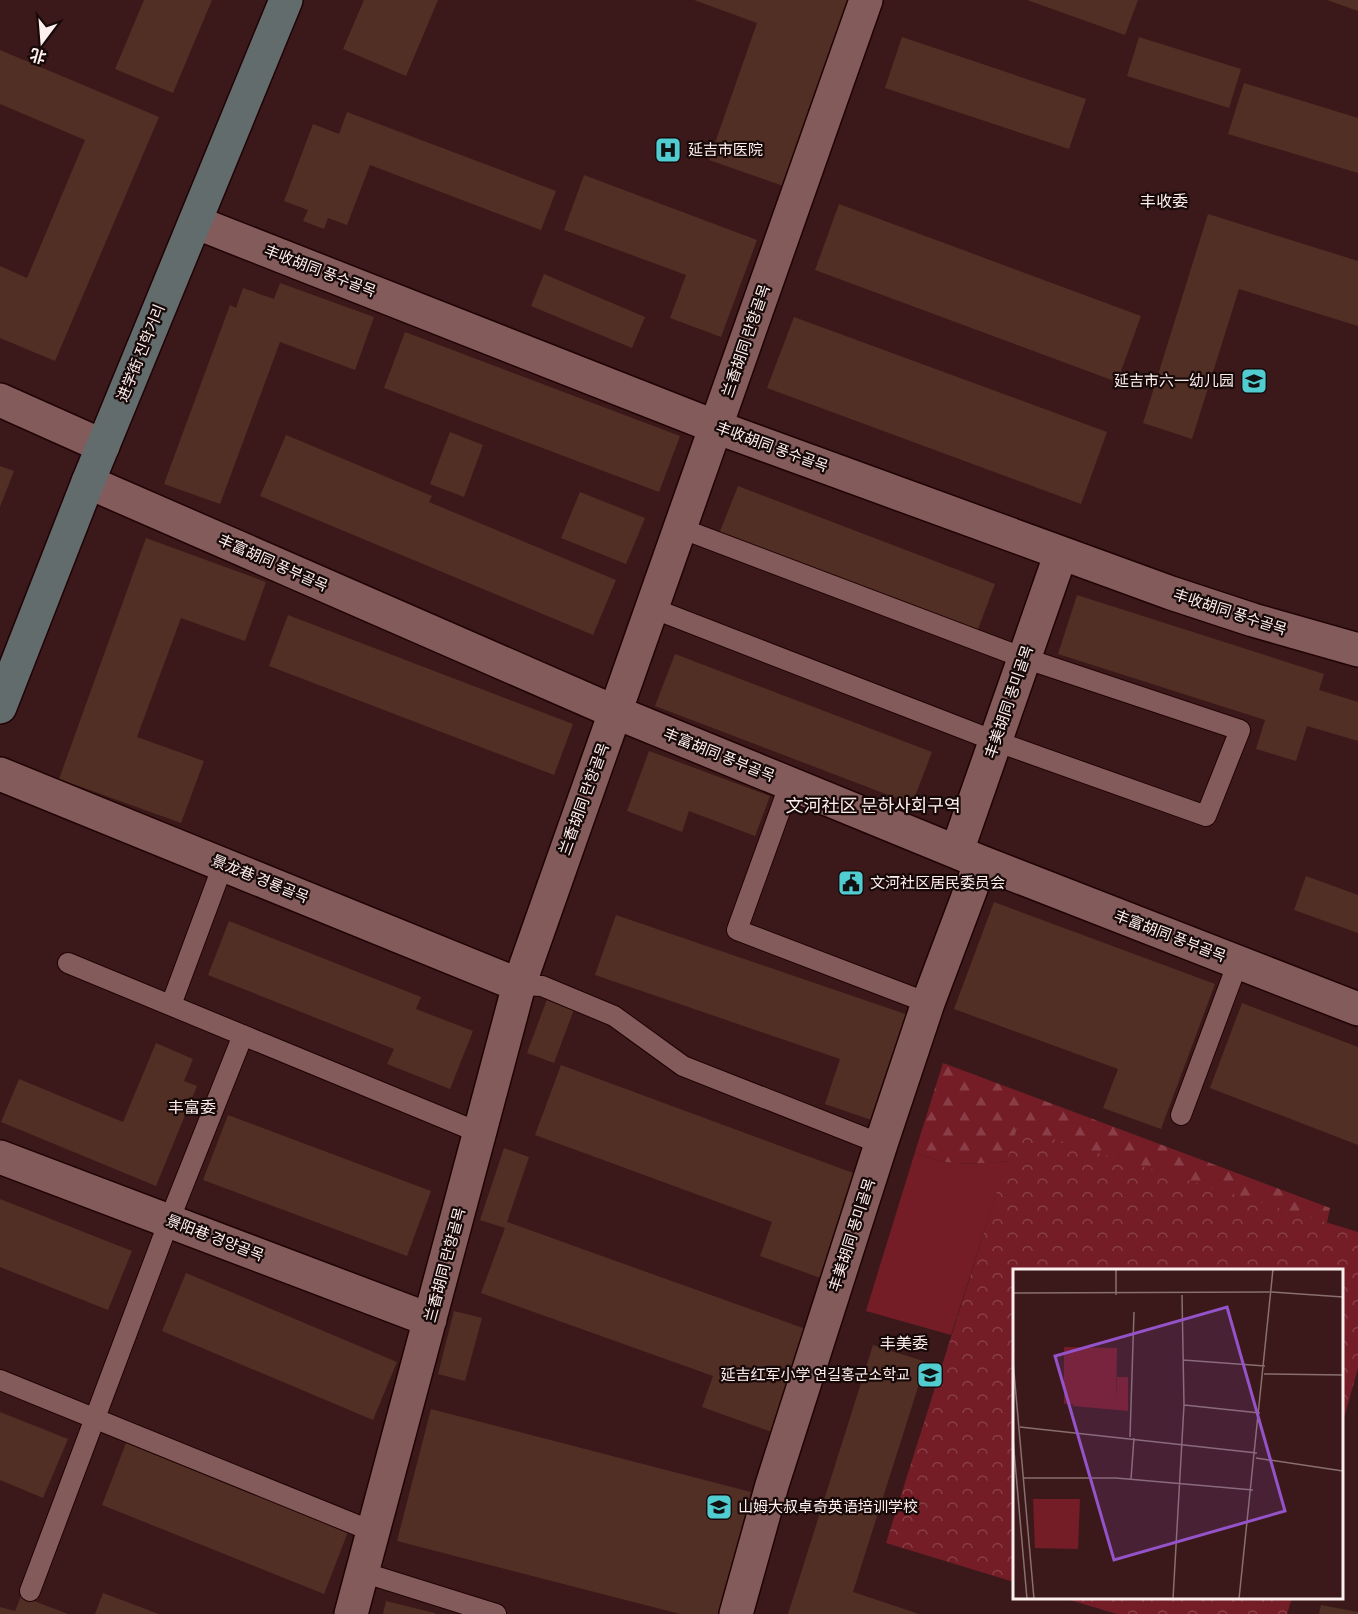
<svg xmlns="http://www.w3.org/2000/svg" width="1358" height="1614" viewBox="0 0 1358 1614" font-family="Literata,'Noto Sans SC','Noto Sans KR',serif">
  <defs>
    <pattern id="forest-firs" width="22" height="20" patternUnits="userSpaceOnUse" patternTransform="scale(1.5)"><rect width="22" height="20" fill="#741d27"/><path d="M5 1l3.5 6h-7zM16 11l3.5 6h-7z" fill="#893e47"/></pattern>
    <pattern id="park-crowns" width="20" height="18" patternUnits="userSpaceOnUse" patternTransform="scale(1.5)"><rect width="20" height="18" fill="#741d27"/><path d="M2 6a3 3 0 1 1 6 0M12 15a3 3 0 1 1 6 0" fill="none" stroke="#893e47"/></pattern>
  </defs>
  <rect width="100%" height="100%" fill="#3b191a"/>
  <path fill="#741d27" d="M 915,1152 C 944,1167 975,1164 1007,1161 L 951,1335 L 866,1311 Z"/>
  <path fill="url(#forest-firs)" d="M 943,1063 L 1330,1208 L 1327,1222 L 1309,1257 L 1007,1161 C 976,1164 944,1167 915,1152 Z"/>
  <path fill="url(#park-crowns)" d="M 1017,1128 L 1358,1232 L 1358,1368 L 1342,1425 L 1342,1270 L 1014,1270 L 1014,1582 L 886,1543 Z
    M 1063,1598 L 1292,1598 L 1287,1614 L 1117,1614 Z"/>
  <path fill="#512f24" d="M 144,0 L 212,0 L 173,93 L 115,69 Z
    M 364,0 L 438,0 L 406,76 L 343,49 Z
    M 694,0 L 852,0 L 786,187 L 709,160 L 757,23 Z
    M 1027,0 L 1138,0 L 1125,35 Z
    M 1327,0 L 1358,0 L 1358,11 Z
    M 902,37 L 1086,99 L 1069,149 L 885,88 Z
    M 1139,37 L 1241,69 L 1229,108 L 1127,76 Z
    M 0,50 L 159,117 L 55,361 L 0,338 L 0,266 L 27,278 L 85,140 L 0,104 Z
    M 1244,83 L 1358,118 L 1358,173 L 1228,134 Z
    M 347,112 L 556,191 L 541,230 L 370,165 L 347,225 L 328,218 L 324,229 L 303,221 L 308,210 L 284,201 L 313,124 L 339,134 Z
    M 584,175 L 757,240 L 721,337 L 670,318 L 686,275 L 564,230 Z
    M 839,204 L 1141,316 L 1117,382 L 815,270 Z
    M 1208,214 L 1358,261 L 1358,326 L 1239,289 L 1192,439 L 1143,423 Z
    M 544,274 L 645,317 L 632,348 L 531,306 Z
    M 280,283 L 374,317 L 355,370 L 280,342 L 220,504 L 164,484 L 230,305 L 236,308 L 243,288 L 274,299 Z
    M 794,317 L 1107,432 L 1081,504 L 767,388 Z
    M 405,332 L 680,436 L 659,492 L 384,388 Z
    M 450,432 L 483,445 L 464,497 L 430,484 Z
    M 286,435 L 432,496 L 429,502 L 616,580 L 593,635 L 260,496 Z
    M 0,466 L 14,471 L 0,507 Z
    M 738,486 L 995,584 L 975,637 L 717,539 Z
    M 580,492 L 645,518 L 626,564 L 561,538 Z
    M 146,538 L 266,582 L 245,641 L 181,618 L 137,737 L 204,761 L 181,823 L 59,779 Z
    M 1077,595 L 1324,674 L 1319,690 L 1358,702 L 1358,741 L 1307,726 L 1296,761 L 1256,749 L 1265,720 L 1058,654 Z
    M 288,615 L 573,724 L 554,775 L 269,666 Z
    M 675,654 L 932,752 L 912,804 L 655,706 Z
    M 649,751 L 770,796 L 755,836 L 689,811 L 682,832 L 627,811 Z
    M 1306,876 L 1358,895 L 1358,933 L 1294,910 Z
    M 994,902 L 1215,984 L 1161,1129 L 1103,1108 L 1118,1069 L 954,1009 Z
    M 616,915 L 917,1018 L 880,1123 L 825,1104 L 840,1059 L 595,975 Z
    M 229,921 L 421,997 L 416,1009 L 473,1031 L 450,1089 L 387,1064 L 394,1049 L 208,975 Z
    M 549,994 L 576,1004 L 554,1063 L 527,1053 Z
    M 1242,1003 L 1358,1047 L 1358,1145 L 1210,1088 Z
    M 156,1043 L 193,1059 L 184,1081 L 197,1086 L 156,1186 L 1,1122 L 19,1079 L 123,1122 Z
    M 561,1065 L 864,1177 L 826,1280 L 760,1256 L 772,1222 L 535,1135 Z
    M 228,1115 L 431,1191 L 407,1256 L 203,1180 Z
    M 504,1148 L 529,1157 L 507,1222 L 814,1332 L 777,1434 L 702,1407 L 713,1376 L 481,1293 L 505,1228 L 480,1220 Z
    M 0,1199 L 132,1251 L 108,1310 L 0,1267 Z
    M 186,1273 L 397,1362 L 373,1420 L 162,1331 Z
    M 454,1311 L 482,1318 L 465,1381 L 438,1374 Z
    M 873,1345 L 926,1362 L 853,1592 L 919,1614 L 788,1614 Z
    M 431,1409 L 751,1492 L 719,1614 L 680,1614 L 397,1541 Z
    M 0,1412 L 68,1439 L 43,1498 L 0,1480 Z
    M 126,1443 L 348,1532 L 324,1594 L 102,1505 Z
    M 103,1593 L 159,1614 L 95,1614 Z
    M 21,1596 L 68,1614 L 0,1614 L 0,1607 L 15,1611 Z
    M 386,1601 L 435,1613 L 435,1614 L 383,1614 Z
    M 1321,1605 L 1358,1612 L 1358,1614 L 1319,1614 Z"/>
  <g fill="none" stroke-linecap="round" stroke-linejoin="round">
    <defs>
      <path id="lane" d="M 652,608 L 995,741 L 1206,816 L 1240,730 L 1024,658 L 680,528
        M 790,783 L 737,930 L 928,1003
        M 68,963 L 480,1133
        M 519,985 L 542,986 L 614,1016 L 683,1066 L 881,1144
        M 171,1005 L 223,865
        M 1181,1115 L 1238,962
        M 0,1380 L 374,1532
        M 362,1572 L 496,1614
        M 30,1591 L 169,1221 L 243,1035"/>
      <path id="street" d="M 195,222 L 716,427 L 1171,593 L 1253,620 L 1358,650
        M 0,400 L 103,446
        M 88,482 L 615,712 L 981,862 L 1358,1009
        M 0,774 L 519,985
        M 957,851 L 1061,553
        M 0,1157 L 430,1320
        M 351,1614 L 519,985 L 866,0
        M 736,1614 L 772,1485 L 881,1144 L 928,1003 L 981,862"/>
      <path id="secondary" d="M 0,707 L 88,482 L 286,0"/>
    </defs>
    <use href="#lane" stroke="#200305" stroke-width="22"/>
    <use href="#street" stroke="#200305" stroke-width="36"/>
    <use href="#secondary" stroke="#200305" stroke-width="36"/>
    <use href="#lane" stroke="#845b5b" stroke-width="20"/>
    <use href="#street" stroke="#845b5b" stroke-width="33"/>
    <use href="#secondary" stroke="#626c6d" stroke-width="33"/>
  </g>
  <defs>
    <symbol id="hospital-square" viewBox="-11 -11 22 22"><rect x="-9" y="-9" width="18" height="18" rx="4" fill="#51ccd1" stroke="#180909"/><path d="M-5-5h3v3.5h4V-5h3V5h-3V1.5h-4V5h-3Z" fill="#111"/></symbol>
    <symbol id="school-square" viewBox="-11 -11 22 22"><rect x="-9" y="-9" width="18" height="18" rx="4" fill="#51ccd1" stroke="#180909"/><path d="M0-5L7-2L0 1L-7-2ZM-4 1L0 2.5L4 1V4Q0 6-4 4Z" fill="#111"/></symbol>
    <symbol id="civic-square" viewBox="-11 -11 22 22"><rect x="-9" y="-9" width="18" height="18" rx="4" fill="#51ccd1" stroke="#180909"/><path d="M-.6-6.5H3V-4.5H.6V-3L4-1V1h2V6H-6V1h2V-1L-.6-3ZM-1.2 2.5V6h2.4V2.5Z" fill="#111"/></symbol>
  </defs>
  <g fill-rule="evenodd">
    <use href="#hospital-square" x="653" y="135" width="30" height="30"/>
    <use href="#school-square" x="1239" y="366" width="30" height="30"/>
    <use href="#civic-square" x="836" y="868" width="30" height="30"/>
    <use href="#school-square" x="915" y="1360" width="30" height="30"/>
    <use href="#school-square" x="704" y="1492" width="30" height="30"/>
  </g>
  <g text-anchor="middle" stroke-width="4.5" stroke-linejoin="round" paint-order="stroke">
    <g font-size="15" fill="#feefef" stroke="#180909" text-anchor="start">
      <text x="688" y="155">延吉市医院</text>
      <text x="1234" y="386" text-anchor="end">延吉市六一幼儿园</text>
      <text x="870" y="888">文河社区居民委员会</text>
      <text x="910" y="1380" text-anchor="end">延吉红军小学 연길홍군소학교</text>
      <text x="738" y="1512">山姆大叔卓奇英语培训学校</text>
    </g>
    <g font-size="15" fill="#feefef" stroke="#180909">
      <text transform="translate(320 271) rotate(21)" y="5">丰收胡同 풍수골목</text>
      <text transform="translate(746 341) rotate(-71)" y="5">兰香胡同 란향골목</text>
      <text transform="translate(141 353) rotate(-68)" y="5">进学街 진학거리</text>
      <text transform="translate(772 447) rotate(20)" y="5">丰收胡同 풍수골목</text>
      <text transform="translate(273 563) rotate(24)" y="5">丰富胡同 풍부골목</text>
      <text transform="translate(1230 612) rotate(18)" y="5">丰收胡同 풍수골목</text>
      <text transform="translate(1009 702) rotate(-71)" y="5">丰美胡同 풍미골목</text>
      <text transform="translate(719 755) rotate(22)" y="5">丰富胡同 풍부골목</text>
      <text transform="translate(584 799) rotate(-70)" y="5">兰香胡同 란향골목</text>
      <text transform="translate(260 879) rotate(22)" y="5">景龙巷 경룡골목</text>
      <text transform="translate(1170 936) rotate(21)" y="5">丰富胡同 풍부골목</text>
      <text transform="translate(852 1235) rotate(-72)" y="5">丰美胡同 풍미골목</text>
      <text transform="translate(215 1238) rotate(21)" y="5">景阳巷 경양골목</text>
      <text transform="translate(445 1265) rotate(-75)" y="5">兰香胡同 란향골목</text>
    </g>
    <g font-size="16" fill="#feefef" stroke="#180909">
      <text x="1164" y="207">丰收委</text>
      <text x="192" y="1113">丰富委</text>
      <text x="904" y="1349">丰美委</text>
    </g>
    <g font-size="18" fill="#feefef" stroke="#180909">
      <text x="873" y="812">文河社区 문하사회구역</text>
    </g>
  </g>
  <g transform="translate(1013 1269)">
    <rect width="330" height="330" fill="#3b191a"/>
    <path d="M 104,108 L 115,108 L 115,129 L 103,132 Z" fill="#741d27"/>
    <path d="M 115,129 L 115,142 L 60,137 L 61,130 Z" fill="#741d27"/>
    <path d="M 51,78 L 104,79 L 103,136 L 51,135 ZM 20,230 L 67,230 L 65,280 L 22,279 Z" fill="#741d27"/>
    <path fill="none" stroke="#896f6f" stroke-width="1.5" d="M 0,24 L 259,23 L 330,28M 103,26 L 103,0M 170,91 L 252,97M 0,92 L 21,330M 251,105 L 330,106M 171,136 L 247,144M 7,158 L 244,184M 117,168 L 121,43M 0,170 L 14,330M 243,189 L 330,202M 11,209 L 103,209 L 240,221M 118,210 L 121,169M 160,330 L 171,136 L 169,26M 226,330 L 260,0"/>
    <path fill="#9553c9" fill-opacity="0.15" stroke="#9553c9" stroke-width="3" d="M 214,38 L 272,242 L 101,291 L 42,87 Z"/>
    <rect width="330" height="330" fill="none" stroke="#feefef" stroke-width="3"/>
  </g>
  <g transform="translate(42 42) rotate(196)" stroke="#180909" stroke-width="4.5" paint-order="stroke">
  <path d="M0-4.5L10 22L0 15L-10 22Z" fill="#feefef"/>
  <text y="-9" font-size="16" font-weight="bold" text-anchor="middle" fill="#feefef">北</text>
  </g>
</svg>
